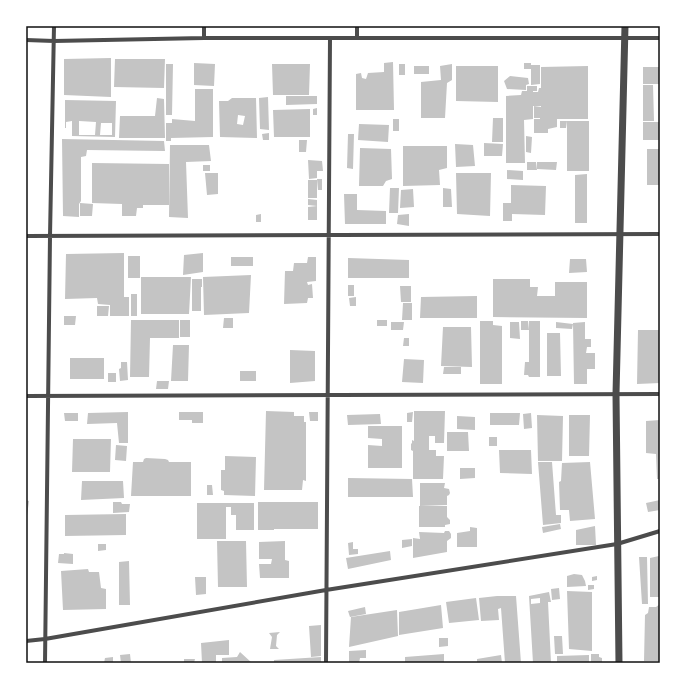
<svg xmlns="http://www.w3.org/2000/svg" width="686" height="689" viewBox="0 0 686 689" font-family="Figtree,sans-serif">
  <rect width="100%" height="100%" fill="#fff"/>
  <path fill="#c4c4c4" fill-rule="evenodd" d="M 111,58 L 111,97 L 64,95 L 64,59 Z
    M 115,59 L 165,59 L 164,88 L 114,87 Z
    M 393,62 L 394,110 L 356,110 L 356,74 L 361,73 L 362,78 L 366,79 L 368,73 L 384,72 L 384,63 Z
    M 194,63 L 215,64 L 214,86 L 194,85 Z
    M 524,63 L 531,63 L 531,65 L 540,65 L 540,84 L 531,85 L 531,69 L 524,69 Z
    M 166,64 L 173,64 L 172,115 L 166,115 Z
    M 272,64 L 310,64 L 309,95 L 273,95 Z
    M 399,64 L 405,64 L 405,75 L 399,75 Z
    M 452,64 L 452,80 L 447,83 L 445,118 L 421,118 L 421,82 L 441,80 L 440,66 Z
    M 414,66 L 429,66 L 429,74 L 414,74 Z
    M 456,66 L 498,66 L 498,102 L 456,101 Z
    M 588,66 L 588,119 L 557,119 L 557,127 L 548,129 L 548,133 L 534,133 L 534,119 L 540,119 L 540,118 L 534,118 L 534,106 L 541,107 L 541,106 L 533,106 L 533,119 L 524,120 L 525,163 L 506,163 L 506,96 L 521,95 L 522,91 L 527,91 L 527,86 L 537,86 L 537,91 L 533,91 L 533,92 L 538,92 L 539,88 L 541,88 L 541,67 Z
    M 643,67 L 660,67 L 660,84 L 643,84 Z
    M 510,76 L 528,78 L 529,84 L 526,85 L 526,90 L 507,89 L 504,81 Z
    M 643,85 L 653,85 L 654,121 L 643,121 Z
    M 195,89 L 213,89 L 213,137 L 171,138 L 171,141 L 166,141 L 166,123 L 172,123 L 172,119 L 195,121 Z
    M 286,96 L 317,96 L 317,104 L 286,105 Z
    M 268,97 L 269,130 L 260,129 L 259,98 Z
    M 157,98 L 164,99 L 165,138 L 119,138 L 120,116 L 155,116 Z
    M 232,98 L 256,98 L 257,138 L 220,137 L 219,101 L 228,101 ZM 238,115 L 245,116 L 243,125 L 237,124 Z
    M 65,100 L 116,101 L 115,137 L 72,136 L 72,121 L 66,122 L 66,128 L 65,128 ZM 79,121 L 96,122 L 95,135 L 79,135 ZM 101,123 L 112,123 L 112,135 L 100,135 Z
    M 317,108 L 317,115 L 313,115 L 313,109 Z
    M 310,109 L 310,137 L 274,137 L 273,110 Z
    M 493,118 L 503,118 L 503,142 L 492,142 Z
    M 393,119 L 399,119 L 399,131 L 393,131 Z
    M 560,121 L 567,121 L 566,128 L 560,128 Z
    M 567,121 L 589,121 L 589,171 L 567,171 Z
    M 643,122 L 660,122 L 660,140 L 643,140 Z
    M 359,124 L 389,125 L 388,142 L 358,140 Z
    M 269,133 L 269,140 L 263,140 L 262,134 Z
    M 348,134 L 354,134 L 353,169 L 347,168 Z
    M 526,136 L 532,137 L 531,153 L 526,152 Z
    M 62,139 L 164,141 L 165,151 L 87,150 L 86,156 L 81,157 L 81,201 L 79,204 L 79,217 L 63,216 Z
    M 299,140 L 307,140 L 306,152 L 299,152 Z
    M 484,143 L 503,144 L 502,156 L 484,156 Z
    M 455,144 L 473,145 L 475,166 L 456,167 Z
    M 170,145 L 209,145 L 211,161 L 186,162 L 188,218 L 169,217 Z
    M 403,146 L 447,146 L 447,168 L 439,170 L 440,185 L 403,186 Z
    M 360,148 L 391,149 L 392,179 L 386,181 L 383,186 L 359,186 Z
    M 647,149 L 660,149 L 660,185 L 647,185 Z
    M 308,160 L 322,161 L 323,171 L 317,171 L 317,178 L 309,179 Z
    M 527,162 L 536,162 L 537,170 L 527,170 Z
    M 537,162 L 557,162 L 556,170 L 537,169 Z
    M 92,163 L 169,164 L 169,205 L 143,205 L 143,208 L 137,208 L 136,216 L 122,216 L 122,204 L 92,203 Z
    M 203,165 L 210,165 L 210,171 L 203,171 Z
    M 507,170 L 523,171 L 523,180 L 507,179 Z
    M 205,173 L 218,173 L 218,194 L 207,195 Z
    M 456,173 L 491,173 L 490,216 L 457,214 Z
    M 587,174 L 587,223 L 575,223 L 575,175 Z
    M 317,179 L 322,179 L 322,190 L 318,190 Z
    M 308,180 L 317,180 L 317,198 L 308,198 Z
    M 511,185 L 546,186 L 545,215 L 512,214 L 512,221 L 503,221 L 503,203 L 511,203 Z
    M 390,188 L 399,188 L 398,213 L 389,213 Z
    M 443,188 L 451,189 L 452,207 L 443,207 Z
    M 413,189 L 414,207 L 400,208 L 401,190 Z
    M 344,194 L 357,194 L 357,210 L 386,211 L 386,224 L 345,224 Z
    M 308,199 L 317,200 L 317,206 L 308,205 Z
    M 80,203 L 93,204 L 92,216 L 80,216 Z
    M 317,206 L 317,220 L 308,220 L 308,207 Z
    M 261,214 L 261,222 L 256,222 L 256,215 Z
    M 409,214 L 409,226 L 397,224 L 398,215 Z
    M 124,253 L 124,297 L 129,297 L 129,316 L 110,316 L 110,305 L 98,304 L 97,298 L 65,299 L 66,254 Z
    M 203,253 L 203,272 L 183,275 L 184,255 Z
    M 128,256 L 140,256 L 140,278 L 128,278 Z
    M 231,257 L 253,257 L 253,266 L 231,266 Z
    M 308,257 L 316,257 L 316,281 L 307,282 L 308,285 L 312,284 L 313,298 L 308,298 L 307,303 L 284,304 L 285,271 L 293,271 L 294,263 L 307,263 Z
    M 348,258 L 409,260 L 409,278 L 348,278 Z
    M 570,259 L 586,259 L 587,272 L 569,273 Z
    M 251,275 L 249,313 L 204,315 L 203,277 Z
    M 141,277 L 191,277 L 189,314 L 141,314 Z
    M 192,279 L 202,279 L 202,287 L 201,287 L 201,311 L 192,311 Z
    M 493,279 L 530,279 L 530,287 L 538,287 L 537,296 L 555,296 L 555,282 L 587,282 L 587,318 L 493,317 Z
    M 348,285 L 354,285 L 354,296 L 348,296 Z
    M 400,286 L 411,286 L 411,302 L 401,302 Z
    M 131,294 L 137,294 L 137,316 L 131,316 Z
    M 477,296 L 477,318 L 420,318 L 421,297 Z
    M 356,297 L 356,306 L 350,306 L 349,298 Z
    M 403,303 L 412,303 L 412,320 L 402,320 Z
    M 97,306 L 109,306 L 108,316 L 97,316 Z
    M 64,316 L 76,316 L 75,325 L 64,325 Z
    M 224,318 L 233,318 L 233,328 L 223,328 Z
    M 131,320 L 179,320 L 179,338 L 150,338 L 149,377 L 130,377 Z
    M 180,320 L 190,320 L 190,337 L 180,337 Z
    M 377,320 L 387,320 L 387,326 L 377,326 Z
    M 480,321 L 493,321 L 493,325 L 502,326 L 502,384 L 480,384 Z
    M 521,321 L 528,321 L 529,330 L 521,330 Z
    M 529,321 L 540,321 L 540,377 L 529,377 L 528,375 L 524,375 L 525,362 L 529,362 Z
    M 391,322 L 404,322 L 403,330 L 391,330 Z
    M 510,322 L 519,322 L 520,339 L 510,338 Z
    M 556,322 L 573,324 L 572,329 L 556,328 Z
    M 585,322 L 585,339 L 591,339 L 591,347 L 587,347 L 586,353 L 595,353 L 595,369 L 587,369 L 587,384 L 574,384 L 573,323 Z
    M 443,327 L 471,327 L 472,367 L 441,366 Z
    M 638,330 L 660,330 L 660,383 L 637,384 Z
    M 547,333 L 560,333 L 561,376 L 547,376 Z
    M 404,338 L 409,338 L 409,346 L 403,346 Z
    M 173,345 L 189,345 L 188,381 L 171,381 Z
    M 290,350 L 315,351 L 315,381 L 290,383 Z
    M 70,358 L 104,358 L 104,379 L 70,379 Z
    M 404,359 L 424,360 L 423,383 L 402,382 Z
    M 121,362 L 127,362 L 128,380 L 120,381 L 119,369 L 121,368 Z
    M 444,367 L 461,367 L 461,374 L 443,374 Z
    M 240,371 L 256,371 L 256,381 L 240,381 Z
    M 108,373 L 116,373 L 116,382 L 108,382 Z
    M 157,381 L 169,381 L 168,389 L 156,389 Z
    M 266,411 L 294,412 L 294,416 L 304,416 L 304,422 L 306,422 L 306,481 L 303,480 L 302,490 L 264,490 Z
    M 414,411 L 445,411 L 444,443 L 435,443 L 435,436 L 429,436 L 429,450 L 436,450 L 436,456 L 444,456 L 443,479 L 413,479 L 413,451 L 411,450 L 411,444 L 412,443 L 412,440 L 414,441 Z
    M 128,412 L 128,443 L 119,443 L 117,423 L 87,424 L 88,413 Z
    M 179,412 L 203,412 L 203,423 L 192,423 L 192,420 L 179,420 Z
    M 309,412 L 318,412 L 318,421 L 310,421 Z
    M 413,412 L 412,422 L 407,422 L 407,413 Z
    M 64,413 L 78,413 L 78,421 L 65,421 Z
    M 490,413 L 520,413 L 519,425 L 490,425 Z
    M 531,413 L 532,428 L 524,429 L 523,414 Z
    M 380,414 L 381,424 L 348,425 L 347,415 Z
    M 537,415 L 563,416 L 562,461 L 538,461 Z
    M 569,415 L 590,415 L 589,456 L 569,456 Z
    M 457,416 L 475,417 L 475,430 L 457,429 Z
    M 660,420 L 660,479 L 657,479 L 656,454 L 646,453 L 646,421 Z
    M 368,426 L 402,426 L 402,468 L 368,468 L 368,445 L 382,446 L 382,439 L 368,438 Z
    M 447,432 L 468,432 L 469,451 L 447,451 Z
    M 489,437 L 497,437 L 497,446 L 489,446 Z
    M 73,439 L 111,439 L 110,472 L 72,472 Z
    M 116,445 L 127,446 L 126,461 L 115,460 Z
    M 499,450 L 531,450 L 532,474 L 500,473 Z
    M 225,456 L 256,457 L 255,496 L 224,495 L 224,491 L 221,490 L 221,470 L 225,470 Z
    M 146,458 L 165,459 L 168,460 L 169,462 L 191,462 L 191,496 L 131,496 L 133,462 L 143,462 L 144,459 Z
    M 538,462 L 552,462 L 556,515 L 561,515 L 561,523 L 543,525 Z
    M 590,462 L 595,519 L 570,521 L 569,510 L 560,510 L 559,482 L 561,481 L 562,463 Z
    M 460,468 L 475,468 L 475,478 L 460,479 Z
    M 348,478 L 412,479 L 413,497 L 348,497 Z
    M 82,481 L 123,481 L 124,498 L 81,500 Z
    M 420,483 L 445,483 L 444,488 L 449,489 L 450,493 L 449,495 L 447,496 L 447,505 L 420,506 Z
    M 207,485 L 212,485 L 213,495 L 207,495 Z
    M 26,500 L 29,501 L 27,516 L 26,516 Z
    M 660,500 L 660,510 L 648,512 L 646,503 Z
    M 113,502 L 121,502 L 122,504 L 130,504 L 129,512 L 113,513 Z
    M 258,502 L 318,502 L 318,529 L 274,529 L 274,530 L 258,530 Z
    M 197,503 L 254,503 L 254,530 L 236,530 L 236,515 L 231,515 L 231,507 L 226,507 L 226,539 L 197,539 Z
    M 419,506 L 447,506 L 447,517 L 450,520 L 450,524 L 445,525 L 445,527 L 419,527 Z
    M 126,514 L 126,535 L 65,536 L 65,515 Z
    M 560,524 L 561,529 L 543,533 L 542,527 Z
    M 595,526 L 596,545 L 576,545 L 576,530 Z
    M 470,527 L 477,528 L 477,547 L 457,547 L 457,533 L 470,531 Z
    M 445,531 L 449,531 L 451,534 L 451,538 L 447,541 L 447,552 L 413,558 L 413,538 L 420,539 L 419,532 L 444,533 Z
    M 412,539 L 412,546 L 402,548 L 402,540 Z
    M 217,541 L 246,541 L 247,587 L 218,587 Z
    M 285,541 L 285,560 L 289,561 L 289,578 L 260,578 L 259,564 L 271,564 L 272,559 L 259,559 L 259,542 Z
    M 353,542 L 353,549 L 358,549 L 358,554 L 349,555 L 348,543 Z
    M 98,544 L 106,544 L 106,550 L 98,551 Z
    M 390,551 L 391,560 L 348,569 L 346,558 Z
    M 64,553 L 73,554 L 73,564 L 58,563 L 59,554 L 64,554 Z
    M 659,556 L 660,557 L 660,597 L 650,597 L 650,558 Z
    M 639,557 L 647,557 L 648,604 L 642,604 Z
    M 129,561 L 130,605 L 119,605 L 119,562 Z
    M 88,569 L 89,572 L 99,572 L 101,588 L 106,589 L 106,609 L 63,610 L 61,571 Z
    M 574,574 L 582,575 L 585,581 L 586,586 L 567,587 L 567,576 Z
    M 597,576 L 597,580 L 592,581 L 592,577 Z
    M 195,577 L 206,577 L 206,594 L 196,595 Z
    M 588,585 L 594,585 L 594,589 L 588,590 Z
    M 559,588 L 560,599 L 552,600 L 551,589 Z
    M 567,591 L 592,592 L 592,651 L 569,649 Z
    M 549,592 L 551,602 L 548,602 L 551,663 L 533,663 L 529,596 ZM 540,598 L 540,603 L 531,604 L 531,599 Z
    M 497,596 L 516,596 L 521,663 L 505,663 L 501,608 L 498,609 L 499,620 L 481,621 L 479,598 Z
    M 476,598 L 479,620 L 449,623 L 446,602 Z
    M 660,604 L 660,661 L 644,661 L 645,615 L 648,613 L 649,607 L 656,607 Z
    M 441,605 L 443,628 L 399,635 L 399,612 Z
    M 365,607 L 366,614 L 350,617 L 348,611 Z
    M 397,610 L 398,636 L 349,647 L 351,617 Z
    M 321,625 L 321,656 L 311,657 L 309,626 Z
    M 280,632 L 277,635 L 276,646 L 279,649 L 270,649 L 272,637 L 269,633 Z
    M 554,636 L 562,636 L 563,654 L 555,654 Z
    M 439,638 L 448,638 L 448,646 L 439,647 Z
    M 229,640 L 229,655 L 216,655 L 216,663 L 202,663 L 201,643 Z
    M 366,650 L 366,658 L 360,658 L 359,663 L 349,663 L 349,651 Z
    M 240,652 L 252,663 L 222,663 L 222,658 L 237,657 Z
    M 130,654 L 131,663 L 121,663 L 120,655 Z
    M 444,654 L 444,663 L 405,663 L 405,657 Z
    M 591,654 L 599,654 L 599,657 L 602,658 L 602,662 L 600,662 L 599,663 L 591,663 Z
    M 501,655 L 502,663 L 477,663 L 477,659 Z
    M 589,655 L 589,663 L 557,663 L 557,656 Z
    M 113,657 L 113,663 L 104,663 L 105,658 Z
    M 321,657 L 321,663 L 274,663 L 274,660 Z
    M 184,659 L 195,659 L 194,663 L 184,663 Z"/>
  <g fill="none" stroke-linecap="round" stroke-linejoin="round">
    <path stroke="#4c4c4c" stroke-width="4" d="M 204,38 L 204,26
      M 357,38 L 357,26
      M 26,40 L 54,41 L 204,38 L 660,38
      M 26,236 L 660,234
      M 26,396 L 660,394
      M 26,641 L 45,639 L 326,590 L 617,544 L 660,531
      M 45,663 L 50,236 L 54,26
      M 326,663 L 330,38"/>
    <path stroke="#4c4c4c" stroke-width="7" d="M 619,663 L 616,394 L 625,26"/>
  </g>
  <rect width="686" height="689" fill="none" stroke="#ffffff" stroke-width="54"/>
  <rect x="27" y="27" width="632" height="635" fill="none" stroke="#111" stroke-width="1.5"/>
</svg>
